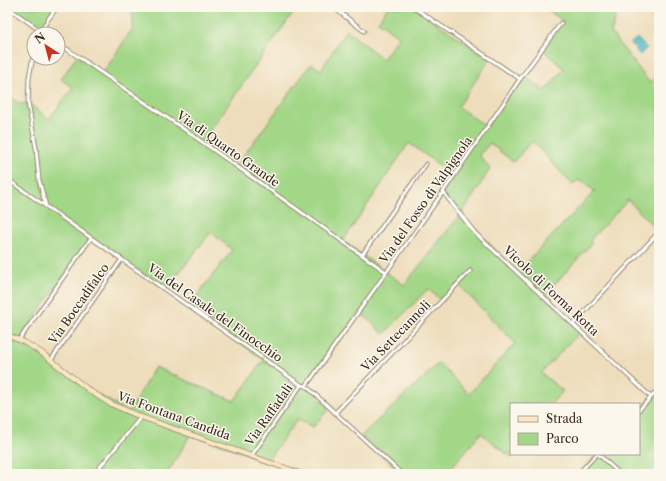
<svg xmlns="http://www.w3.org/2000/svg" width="666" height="481" viewBox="0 0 666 481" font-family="'Libre Caslon Text',serif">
  <rect width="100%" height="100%" fill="#fbf7ec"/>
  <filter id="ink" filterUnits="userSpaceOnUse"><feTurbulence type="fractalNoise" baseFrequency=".025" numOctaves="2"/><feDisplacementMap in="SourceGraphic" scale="8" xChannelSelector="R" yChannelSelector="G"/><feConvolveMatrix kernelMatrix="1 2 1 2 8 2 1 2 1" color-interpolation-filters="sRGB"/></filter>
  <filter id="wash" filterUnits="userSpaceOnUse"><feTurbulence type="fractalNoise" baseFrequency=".012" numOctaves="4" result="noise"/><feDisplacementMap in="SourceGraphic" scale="16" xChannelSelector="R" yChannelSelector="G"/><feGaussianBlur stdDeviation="0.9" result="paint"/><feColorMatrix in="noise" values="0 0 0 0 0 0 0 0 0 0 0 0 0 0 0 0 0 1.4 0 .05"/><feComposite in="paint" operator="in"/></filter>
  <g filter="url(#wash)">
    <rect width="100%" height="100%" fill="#edb"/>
    <path fill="#a3d788" stroke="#6f8053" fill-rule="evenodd" d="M 10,7 L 54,7 L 41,26 L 39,27 Z
      M 132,7 L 297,7 L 202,142 L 236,166 L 311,64 L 321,70 L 346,30 L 383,59 L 399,37 L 378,21 L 388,7 L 413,7 L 490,59 L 458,107 L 487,127 L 523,75 L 545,91 L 564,69 L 542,49 L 563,21 L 544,7 L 603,7 L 616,14 L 611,33 L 650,83 L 659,74 L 659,232 L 628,200 L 591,239 L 591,244 L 544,296 L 581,331 L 541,373 L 563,391 L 551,404 L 511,404 L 511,454 L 514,454 L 512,458 L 481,433 L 451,468 L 456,474 L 402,474 L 361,436 L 439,363 L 469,394 L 515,343 L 458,284 L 442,301 L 428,289 L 384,334 L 359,311 L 306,386 L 330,408 L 313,427 L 297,420 L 267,461 L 191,434 L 167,474 L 135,474 L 128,471 L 127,474 L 7,474 L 7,95 L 20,104 L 28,103 L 49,119 L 73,88 L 61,79 L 77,56 L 103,73 L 133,28 ZM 532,141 L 572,184 L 579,180 L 595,191 L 523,266 L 521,275 L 461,215 L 490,169 L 479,155 L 490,143 L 513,162 ZM 409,143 L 454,176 L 443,192 L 460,215 L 404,285 L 343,241 ZM 211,232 L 232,250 L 189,306 L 275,368 L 263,361 L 234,401 L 155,367 L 129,412 L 81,385 L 35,349 L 19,340 L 91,238 L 166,289 Z
      M 642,7 L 659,7 L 659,14 L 654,19 Z
      M 659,389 L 659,474 L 578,474 L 597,454 L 639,454 L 639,410 Z"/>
    <path fill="#4cbac5" stroke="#447272" d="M 637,38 L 647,48 L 640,55 L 631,43 Z"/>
  </g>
  <g filter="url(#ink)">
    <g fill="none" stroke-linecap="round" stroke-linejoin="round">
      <defs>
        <path id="street" d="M 7,7 L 45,34
          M 333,7 L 364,31
          M 413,7 L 520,79
          M 39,34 L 49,18 L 57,7
          M 58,43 L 188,132 L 386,272
          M 34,51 L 29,78 L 28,103 L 36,148 L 39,180 L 46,206
          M 7,179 L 301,385 L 306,386 L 402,474
          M 443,192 L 475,233 L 651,397
          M 362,255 L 426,164
          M 573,324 L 659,232
          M 19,340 L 91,238
          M 51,360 L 122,259
          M 306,386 L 443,192 L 520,79 L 561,23
          M 639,410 L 659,389
          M 335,413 L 470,271
          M 598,454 L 620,474
          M 252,455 L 301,385
          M 94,474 L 141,417
          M 578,474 L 597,454"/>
        <path id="secondary" d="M 7,335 L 24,342 L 42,353 L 90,391 L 111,404 L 141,417 L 302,474"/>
      </defs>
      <use href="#street" stroke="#94846c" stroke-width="5"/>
      <use href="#secondary" stroke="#94846c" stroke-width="6"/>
      <use href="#street" stroke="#fff" stroke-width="3"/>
      <use href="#secondary" stroke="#f9e7c3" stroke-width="4.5"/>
    </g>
  </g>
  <g text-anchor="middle" stroke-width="3" stroke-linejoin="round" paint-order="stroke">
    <g font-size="12" fill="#3b2a1e" stroke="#fbf7ec">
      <text transform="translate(228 149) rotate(35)" y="4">Via di Quarto Grande</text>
      <text transform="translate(426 200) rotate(-55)" y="4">Via del Fosso di Valpignola</text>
      <text transform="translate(551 291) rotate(43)" y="4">Vicolo di Forma Rotta</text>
      <text transform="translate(79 304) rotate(-55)" y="4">Via Boccadifalco</text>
      <text transform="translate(215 313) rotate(35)" y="4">Via del Casale del Finocchio</text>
      <text transform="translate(396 336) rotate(-46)" y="4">Via Settecannoli</text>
      <text transform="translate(269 415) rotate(-55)" y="4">Via Raffadali</text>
      <text transform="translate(174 416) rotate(20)" y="4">Via Fontana Candida</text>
    </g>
  </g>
  <rect width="666" height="481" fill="none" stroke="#fbf7ec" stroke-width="24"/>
  <rect x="510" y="403" width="130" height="52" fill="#fbf7ec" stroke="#aea59a"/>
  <rect x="518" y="416" width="20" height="6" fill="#f9e7c3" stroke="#aea59a"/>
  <text x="546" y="423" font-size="12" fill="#3b2a1e">Strada</text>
  <rect x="518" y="433" width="20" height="12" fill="#a3d788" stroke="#aea59a"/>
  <text x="546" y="443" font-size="12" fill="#3b2a1e">Parco</text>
  <g transform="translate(46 46) rotate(324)"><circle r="19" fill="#fbf7ec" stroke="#aea59a"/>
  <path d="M0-3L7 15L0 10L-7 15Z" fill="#c8321e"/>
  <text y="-6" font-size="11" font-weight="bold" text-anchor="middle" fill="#3b2a1e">N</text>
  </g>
</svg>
